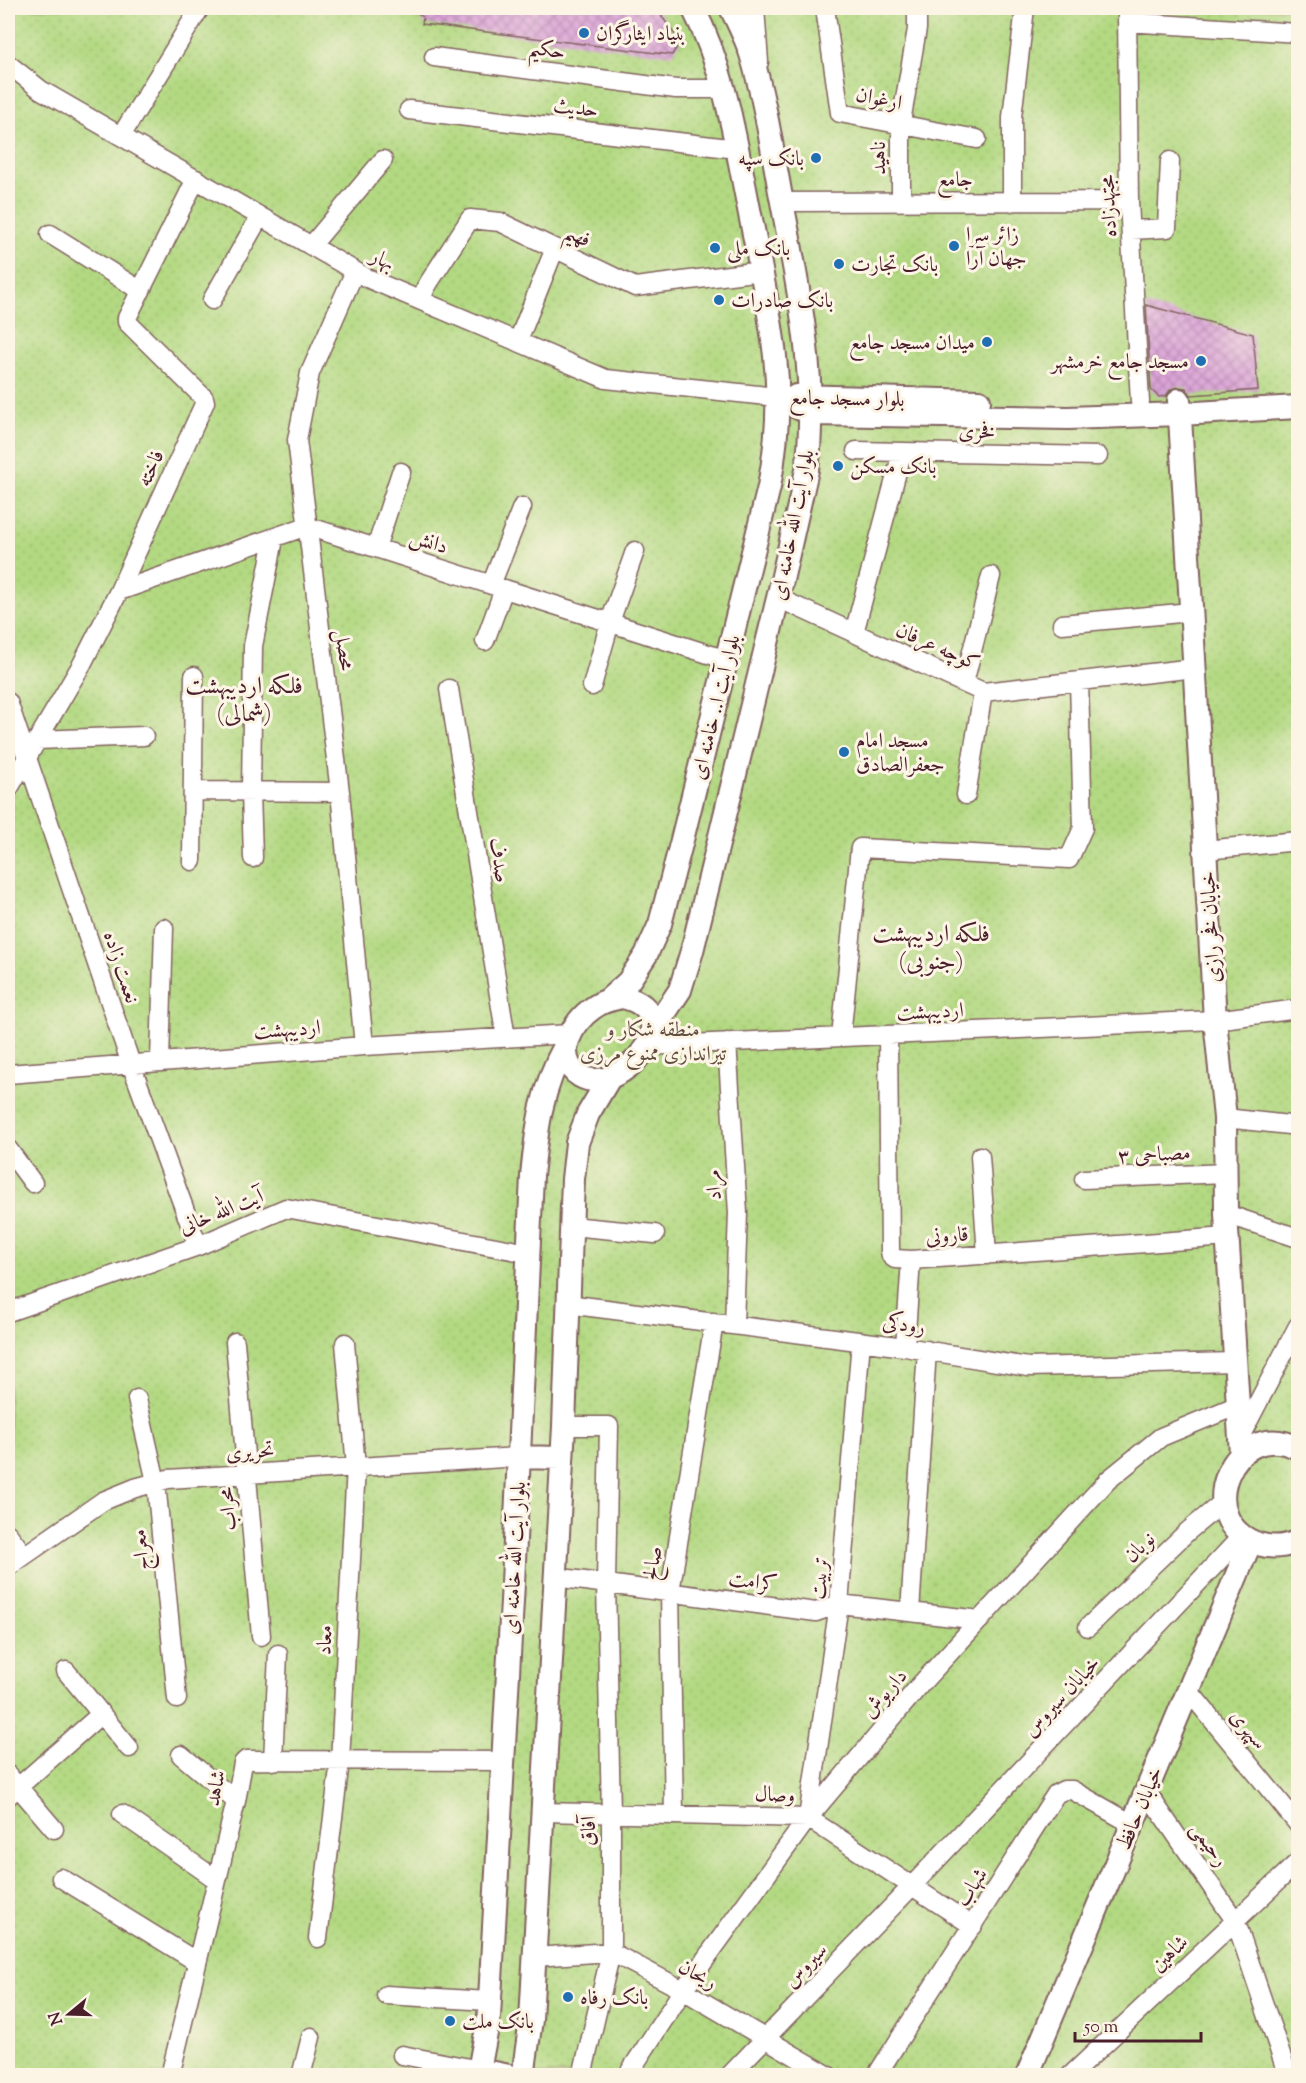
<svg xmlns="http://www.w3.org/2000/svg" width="1306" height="2083" viewBox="0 0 1306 2083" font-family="'Sorts Mill Goudy',Amiri,serif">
  <defs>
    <pattern id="park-dots" width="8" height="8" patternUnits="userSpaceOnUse" patternTransform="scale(1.5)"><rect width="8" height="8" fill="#b3d982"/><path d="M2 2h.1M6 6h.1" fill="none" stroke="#9bba70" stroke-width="1.8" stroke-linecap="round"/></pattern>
    <pattern id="building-cross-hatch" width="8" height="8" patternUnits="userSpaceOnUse" patternTransform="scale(1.5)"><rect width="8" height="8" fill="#dba4d8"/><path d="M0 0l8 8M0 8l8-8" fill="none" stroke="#b485af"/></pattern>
  </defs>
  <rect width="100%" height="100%" fill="#fcf5e5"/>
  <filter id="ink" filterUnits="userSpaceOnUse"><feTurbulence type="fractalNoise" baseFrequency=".0167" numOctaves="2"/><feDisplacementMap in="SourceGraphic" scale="12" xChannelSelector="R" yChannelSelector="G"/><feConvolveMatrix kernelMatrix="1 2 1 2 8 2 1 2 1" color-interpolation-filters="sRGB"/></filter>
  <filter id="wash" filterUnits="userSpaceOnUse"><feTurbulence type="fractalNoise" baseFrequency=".008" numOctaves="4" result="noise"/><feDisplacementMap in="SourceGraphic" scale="24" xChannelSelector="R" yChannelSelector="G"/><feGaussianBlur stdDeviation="1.35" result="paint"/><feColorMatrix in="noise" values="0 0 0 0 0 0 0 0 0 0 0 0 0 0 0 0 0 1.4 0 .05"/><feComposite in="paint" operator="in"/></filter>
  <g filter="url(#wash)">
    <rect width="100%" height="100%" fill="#ebe0be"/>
    <path fill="url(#park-dots)" stroke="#7e7c56" stroke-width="1.5" d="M 8,8 L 1298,8 L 1298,2075 L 8,2075 Z"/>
    <g id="blocks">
      <path fill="url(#building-cross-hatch)" d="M 410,8 L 656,8 L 680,42 L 672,55 L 422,24 L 423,17 Z
        M 1146,305 L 1253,334 L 1258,390 L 1191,395 L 1186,388 L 1179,387 L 1171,389 L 1166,396 L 1159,397 L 1151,390 Z"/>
    </g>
  </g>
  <g filter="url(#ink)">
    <use href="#blocks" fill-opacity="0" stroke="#82635e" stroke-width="1.5"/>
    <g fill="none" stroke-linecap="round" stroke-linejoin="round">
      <defs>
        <path id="minor" d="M 755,8 L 759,62
          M 825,8 L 840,113 L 977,139
          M 1127,8 L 1129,201 L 1140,402
          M 1127,22 L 1298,33
          M 434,57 L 676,89 L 725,89
          M 8,64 L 41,90 L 367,278 L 606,379 L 777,397
          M 409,110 L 737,149
          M 121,136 L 200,8
          M 782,202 L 1129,201
          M 901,202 L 901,122 L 917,29 L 917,8
          M 1012,202 L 1012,117 L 1025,8
          M 1131,230 L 1167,228 L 1170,161
          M 50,234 L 141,291
          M 311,246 L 383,160
          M 355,271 L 310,373 L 297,440 L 340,792 L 364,1046
          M 212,300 L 260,216
          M 421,300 L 426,287 L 470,219 L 500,222 L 635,287 L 761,271
          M 518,341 L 555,248
          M 856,451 L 1098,456
          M 376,548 L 401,472
          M 491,585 L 522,507
          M 119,591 L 307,526 L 727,660
          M 778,598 L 983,692 L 1195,668
          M 1062,624 L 1191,612
          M 854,633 L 902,453
          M 485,641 L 504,589
          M 964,683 L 991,576
          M 592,686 L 610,622 L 635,551
          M 449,689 L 506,1038
          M 8,702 L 131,1064 L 198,1246
          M 37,740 L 144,736
          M 8,790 L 82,664 L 119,591 L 205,402 L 204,398 L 127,322 L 127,318 L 196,179
          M 193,791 L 340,792
          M 966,795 L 983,692
          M 1205,850 L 1298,841
          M 253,858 L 251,791 L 253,646 L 274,539
          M 192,861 L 194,676
          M 888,1035 L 890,1251 L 891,1256 L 895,1259 L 911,1260 L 1228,1237
          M 841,1037 L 860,848 L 1069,859 L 1083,828 L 1079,681
          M 727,1042 L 738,1213 L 734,1325
          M 647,1046 L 1215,1020 L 1298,1009
          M 160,1061 L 164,928
          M 8,1074 L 364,1046 L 570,1034
          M 1225,1118 L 1298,1126
          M 8,1149 L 33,1183
          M 980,1156 L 987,1255
          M 1084,1179 L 1226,1173
          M 1226,1214 L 1298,1238
          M 571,1226 L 655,1234
          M 567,1304 L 905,1347 L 1028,1367 L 1235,1362
          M 8,1312 L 198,1246 L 286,1208 L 528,1253
          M 235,1342 L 261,1636
          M 905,1347 L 911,1260
          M 137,1399 L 156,1482 L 177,1699
          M 564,1426 L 609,1426 L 606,1583 L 611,1814 L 611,1952 L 582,2076
          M 1240,1437 L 1298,1326
          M 8,1534 L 24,1555
          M 8,1567 L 103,1501 L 135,1488 L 168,1479 L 519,1457
          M 555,1577 L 816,1612 L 839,1604 L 980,1620
          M 910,1612 L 927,1350
          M 1088,1627 L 1187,1532 L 1223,1502
          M 66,1671 L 129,1748
          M 1188,1690 L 1298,1824
          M 181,1755 L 236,1801
          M 273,1761 L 278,1654
          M 8,1775 L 54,1829
          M 1146,1791 L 1236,1922 L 1288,2076
          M 8,1796 L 101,1714
          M 542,1812 L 808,1818 L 973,1926
          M 122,1814 L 217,1880
          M 674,1814 L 670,1592 L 714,1322
          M 808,1818 L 839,1604 L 861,1341
          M 61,1878 L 197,1962
          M 318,1938 L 340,1761 L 356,1467 L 345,1343
          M 534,1957 L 611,1952 L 683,1990 L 829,2076
          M 386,1995 L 489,2001
          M 402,2055 L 480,2070
          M 170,2076 L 236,1801 L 243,1763 L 246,1760 L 503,1761
          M 301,2076 L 311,2037
          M 627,2076 L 683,1990 L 808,1818 L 920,1685 L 1108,1480 L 1161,1437 L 1238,1405
          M 729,2076 L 912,1886 L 1242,1536
          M 876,2076 L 1056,1794 L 1064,1790 L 1072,1790 L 1132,1824
          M 1070,2076 L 1298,1862"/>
        <path id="major" d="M 796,396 L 979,401
          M 777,397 L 811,414 L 1068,418 L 1180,414 L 1298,407
          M 1179,400 L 1215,1020 L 1225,1118 L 1226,1214 L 1241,1454
          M 623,997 C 693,1014 620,1099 580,1076 C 551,1058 573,1021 593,1008 C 602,1001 612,999 623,997 Z
          M 608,1000 L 628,982 L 646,955 L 660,924 L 682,840 L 769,487 C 777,444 780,399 775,356 C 769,303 757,251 747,199 C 734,133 724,68 693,8
          M 652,1032 L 680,990 L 692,951 L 778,598 L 807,470 C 818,380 798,285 781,197 C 772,149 765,100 751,54 C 746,38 738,23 731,8
          M 1298,1448 C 1232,1415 1190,1521 1258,1544 C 1271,1548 1286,1547 1298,1541
          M 519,1457 L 561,1458
          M 480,2070 L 509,2076
          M 478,2076 L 489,2017 L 513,1583 L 532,1176 C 537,1126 541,1089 566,1044
          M 523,2076 L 531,2020 L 564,1426 L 573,1179 L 577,1143 L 588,1114 L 610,1077
          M 1027,2076 L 1251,1541"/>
      </defs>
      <use href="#minor" stroke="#82635e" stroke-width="21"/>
      <use href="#major" stroke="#82635e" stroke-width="26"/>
      <use href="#minor" stroke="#fff" stroke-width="18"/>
      <use href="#major" stroke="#fff" stroke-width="22"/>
    </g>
  </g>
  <g fill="#1f6fb2" stroke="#fcf5e5" stroke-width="2">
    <circle cx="584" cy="33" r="6"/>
    <circle cx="816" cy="158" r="6"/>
    <circle cx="954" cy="246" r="6"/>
    <circle cx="715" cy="248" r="6"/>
    <circle cx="839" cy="264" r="6"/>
    <circle cx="719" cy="300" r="6"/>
    <circle cx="987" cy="342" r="6"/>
    <circle cx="1201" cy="361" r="6"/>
    <circle cx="838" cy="466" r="6"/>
    <circle cx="844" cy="752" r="6"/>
    <circle cx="568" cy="1997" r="6"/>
    <circle cx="450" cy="2021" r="6"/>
  </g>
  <g text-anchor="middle" stroke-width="6" stroke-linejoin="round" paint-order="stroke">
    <g font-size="21" fill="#4a1f2b" stroke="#fcf5e5" text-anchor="start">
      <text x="596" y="40">بنیاد ایثارگران</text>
      <text x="804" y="165" text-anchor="end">بانک سپه</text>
      <text x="966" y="241">زائر سرا<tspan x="966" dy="24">جهان آرا</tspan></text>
      <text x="727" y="255">بانک ملی</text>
      <text x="851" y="271">بانک تجارت</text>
      <text x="731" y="307">بانک صادرات</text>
      <text x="975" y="349" text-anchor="end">میدان مسجد جامع</text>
      <text x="1189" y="368" text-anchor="end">مسجد جامع خرمشهر</text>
      <text x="850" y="473">بانک مسکن</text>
      <text x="856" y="747">مسجد امام<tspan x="856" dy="24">جعفرالصادق</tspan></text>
      <text x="580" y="2004">بانک رفاه</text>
      <text x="462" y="2028">بانک ملت</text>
    </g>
    <g font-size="21" fill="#4a1f2b" stroke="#fcf5e5">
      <text transform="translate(547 49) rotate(8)" y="7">حکیم</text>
      <text transform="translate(879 98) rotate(12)" y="7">ارغوان</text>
      <text transform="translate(576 107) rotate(7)" y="7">حدیث</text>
      <text transform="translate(878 158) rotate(-90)" y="7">ناهید</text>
      <text x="955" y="186">جامع</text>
      <text transform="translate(1108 206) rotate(-92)" y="7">مجتهدزاده</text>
      <text transform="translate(578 235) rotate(26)" y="7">فهیم</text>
      <text transform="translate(383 259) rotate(26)" y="7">بهار</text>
      <text transform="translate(847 398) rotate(1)" y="7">بلوار مسجد جامع</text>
      <text transform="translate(977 431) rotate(1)" y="7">فخری</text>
      <text transform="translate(150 468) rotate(-65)" y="7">فاخته</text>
      <text transform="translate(792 525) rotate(-79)" y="7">بلوار آیت الله خامنه ای</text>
      <text transform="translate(429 541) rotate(18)" y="7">دانش</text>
      <text transform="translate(938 646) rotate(24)" y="7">کوچه عرفان</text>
      <text transform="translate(345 650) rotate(83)" y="7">محصل</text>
      <text transform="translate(715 707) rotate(-76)" y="7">بلوار آیت ا.. خامنه ای</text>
      <text transform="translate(500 860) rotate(81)" y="7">صدف</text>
      <text transform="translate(1210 927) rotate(-93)" y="7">خیابان فخر رازی</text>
      <text transform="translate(122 967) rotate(72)" y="7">نعمت زاده</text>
      <text transform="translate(930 1011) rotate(-3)" y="7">اردیبهشت</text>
      <text transform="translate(287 1029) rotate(-4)" y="7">اردیبهشت</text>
      <text transform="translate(1154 1154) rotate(-3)" y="7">مصباحی ۳</text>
      <text transform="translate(713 1185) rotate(-94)" y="7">مراد</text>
      <text transform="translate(221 1211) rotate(-22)" y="7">آیت الله خانی</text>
      <text transform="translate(947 1235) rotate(-4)" y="7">قارونی</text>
      <text transform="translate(904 1324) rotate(8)" y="7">رودکی</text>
      <text transform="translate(250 1451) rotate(-4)" y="7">تحریری</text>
      <text transform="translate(227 1509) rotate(-95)" y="7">محراب</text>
      <text transform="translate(1139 1547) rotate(-44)" y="7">نوبان</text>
      <text transform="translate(140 1550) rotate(-96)" y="7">معراج</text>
      <text transform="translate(514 1558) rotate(-87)" y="7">بلوار آیت الله خامنه ای</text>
      <text transform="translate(652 1563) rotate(-81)" y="7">صالح</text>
      <text transform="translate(819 1578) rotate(-85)" y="7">تربیت</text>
      <text transform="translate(753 1581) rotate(8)" y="7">کرامت</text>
      <text transform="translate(324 1640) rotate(-87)" y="7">معاد</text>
      <text transform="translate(884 1693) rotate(-49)" y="7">داریوش</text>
      <text transform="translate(1061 1696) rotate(-47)" y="7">خیابان سیروس</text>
      <text transform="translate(1249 1729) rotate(50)" y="7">سپهری</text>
      <text transform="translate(215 1788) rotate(-79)" y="7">شاهد</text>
      <text transform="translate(775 1794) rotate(2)" y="7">وصال</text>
      <text transform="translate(1139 1808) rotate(-67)" y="7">خیابان حافظ</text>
      <text transform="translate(588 1831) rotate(-90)" y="7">آفاق</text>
      <text transform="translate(1210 1844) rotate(55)" y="7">رحیمی</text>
      <text transform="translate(971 1887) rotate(-58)" y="7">شهاب</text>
      <text transform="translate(1169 1953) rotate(-43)" y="7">شاهین</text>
      <text transform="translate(805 1965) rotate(-46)" y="7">سیروس</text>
      <text transform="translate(698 1974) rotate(29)" y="7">ریحان</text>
    </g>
    <g font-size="21" fill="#644e41" stroke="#fcf5e5">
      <text x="653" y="1036">منطقه شکار و<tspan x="653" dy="24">تیراندازی ممنوع مرزی</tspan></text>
    </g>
    <g font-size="24" fill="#4a1f2b" stroke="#fcf5e5">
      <text x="244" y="693">فلکه اردیبهشت<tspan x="244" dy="28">(شمالی)</tspan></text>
      <text x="931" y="941">فلکه اردیبهشت<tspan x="931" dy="28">(جنوبی)</tspan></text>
    </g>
  </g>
  <rect width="1306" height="2083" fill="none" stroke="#fcf5e5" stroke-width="30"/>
  <g transform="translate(69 2014) rotate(251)" stroke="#fcf5e5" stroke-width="4.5" paint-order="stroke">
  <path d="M0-4.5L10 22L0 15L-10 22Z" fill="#4a1f2b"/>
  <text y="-9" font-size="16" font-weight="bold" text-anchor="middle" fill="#4a1f2b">N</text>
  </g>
  <path d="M1075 2032v9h126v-9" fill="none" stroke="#4a1f2b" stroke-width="3"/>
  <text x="1084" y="2032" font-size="18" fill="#4a1f2b" stroke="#fcf5e5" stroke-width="4.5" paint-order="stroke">50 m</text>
</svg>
